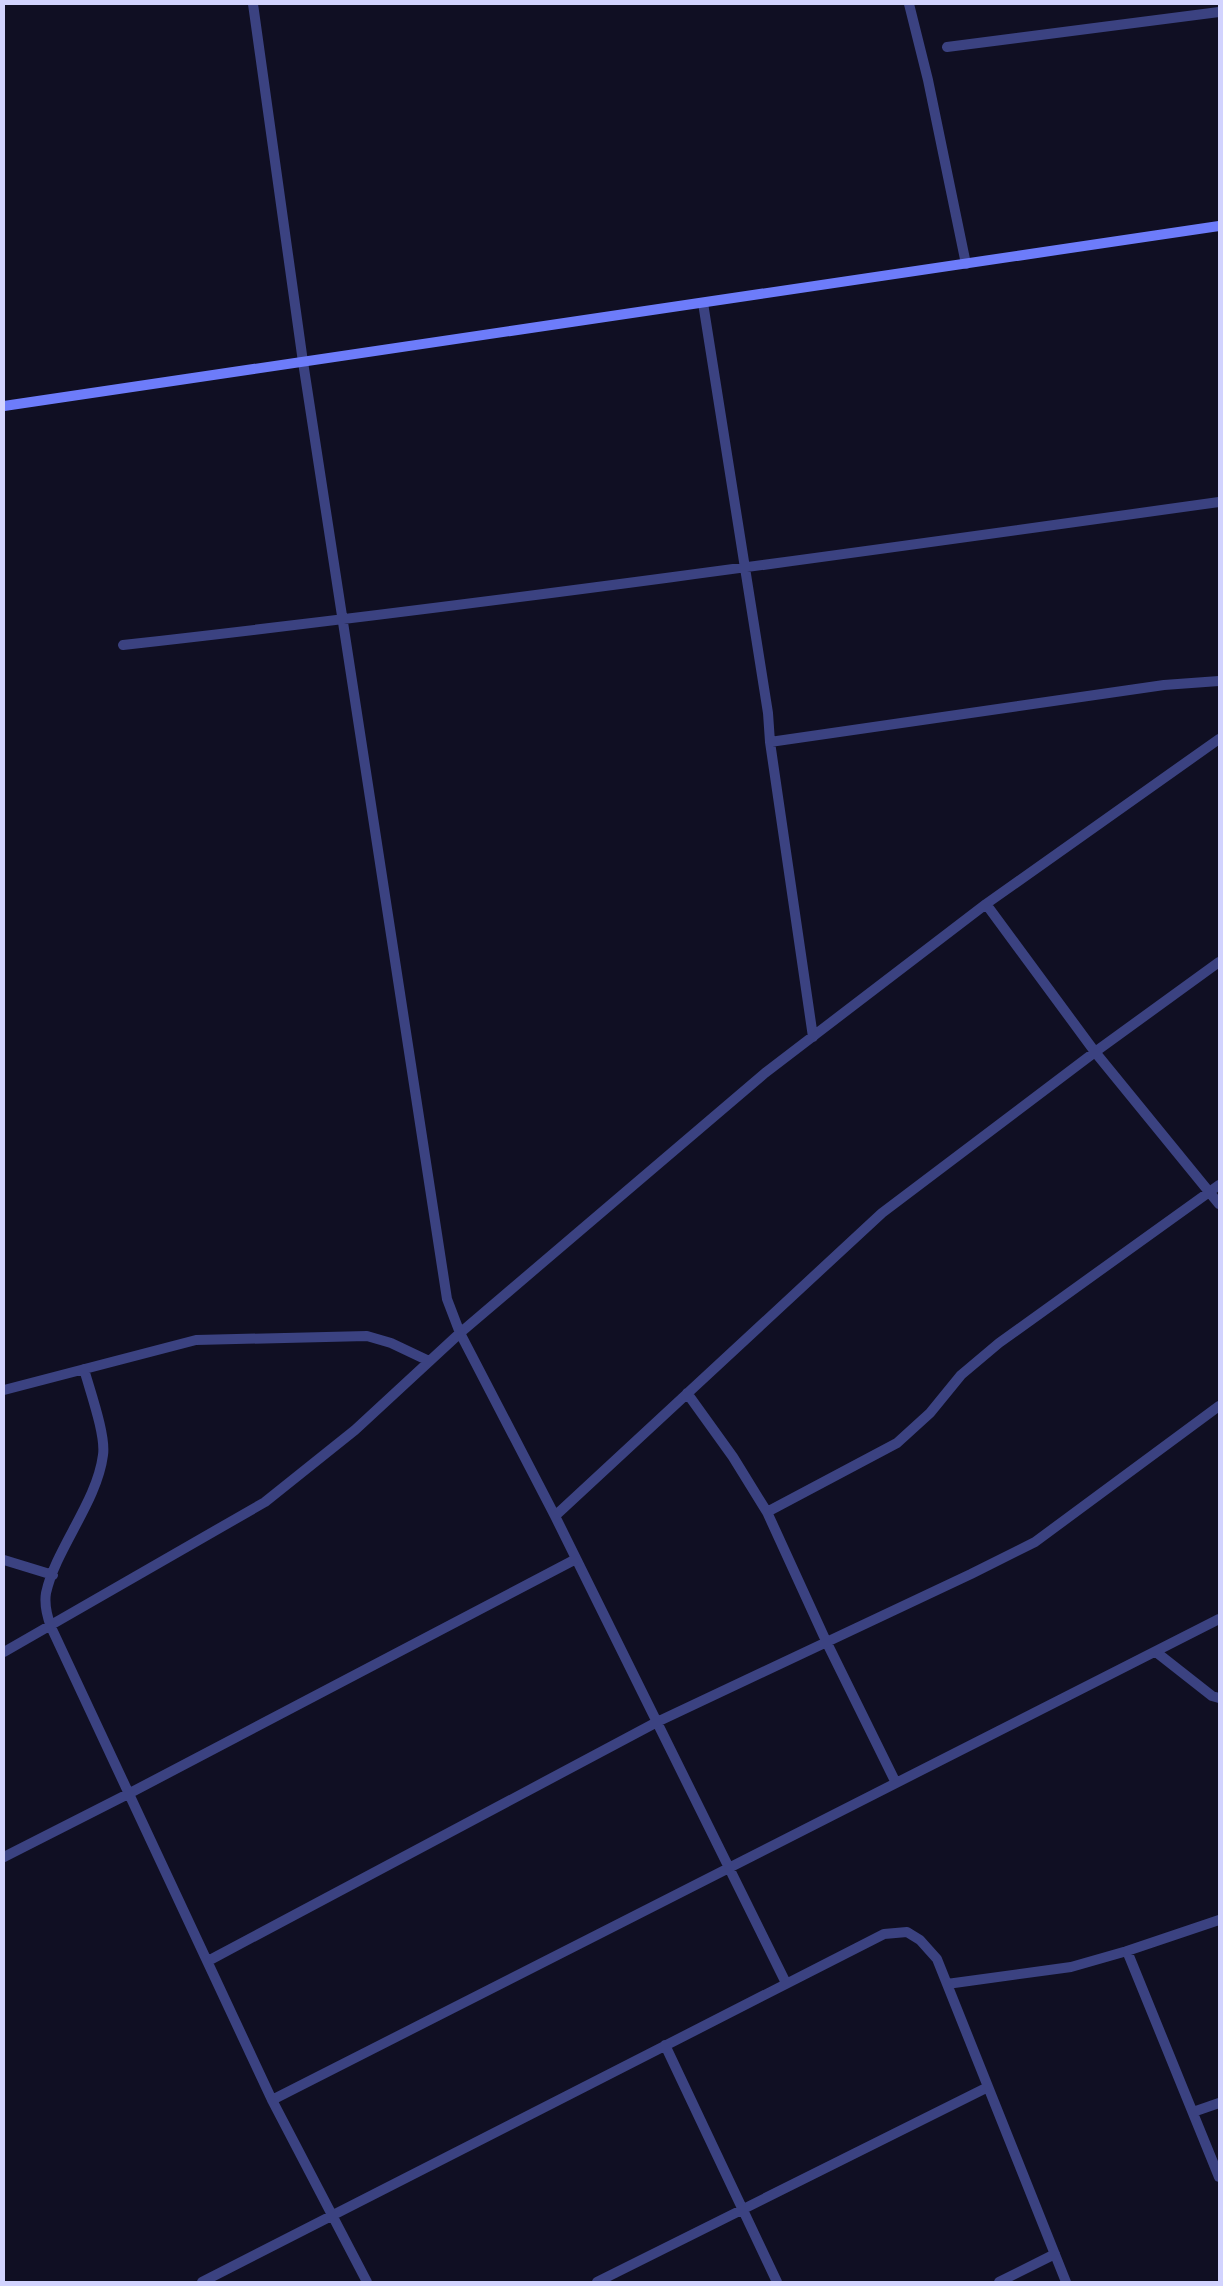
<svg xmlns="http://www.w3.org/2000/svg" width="1223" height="2286" viewBox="0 0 1223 2286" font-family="'Fira Sans Condensed',sans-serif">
  <rect width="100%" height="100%" fill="#100f23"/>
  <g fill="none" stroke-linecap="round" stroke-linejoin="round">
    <path stroke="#3b4281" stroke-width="10" d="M 909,4 L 928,80 L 966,264"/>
    <path stroke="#3b4281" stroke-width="10" d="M 253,4 L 303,362 L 447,1299 L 460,1333 L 555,1516 L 786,1983
      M 947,47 L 1219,12
      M 703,303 L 768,713 L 770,742 L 813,1037
      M 123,645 C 489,604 854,553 1219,502
      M 770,742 L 1164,685 L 1219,681
      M 986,904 L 1095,1052 L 1219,1204
      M 84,1369 C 90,1391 106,1435 103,1455 C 97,1502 56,1548 46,1593 C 44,1605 47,1616 51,1627 L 272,2100 L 367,2282
      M 4,1390 L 196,1340 L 367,1336 L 391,1343 L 429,1361
      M 687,1393 L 733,1457 L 767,1512 L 826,1641 L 896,1783
      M 767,1512 L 897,1443 L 930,1413 L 961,1375 L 999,1343 L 1219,1185
      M 555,1516 L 882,1213 L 1095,1052 L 1219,962
      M 4,1560 L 53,1575
      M 4,1652 L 265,1502 L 355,1430 L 460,1333 L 765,1073 L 986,904 L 1219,739
      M 1156,1652 L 1212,1696 L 1219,1698
      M 4,1857 L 130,1793 L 576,1559
      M 1127,1951 L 1219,2177
      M 208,1961 L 657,1722 L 971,1574 L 1035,1542 L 1219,1406
      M 947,1984 L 1071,1967 L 1127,1951 L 1219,1920
      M 665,2045 L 777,2282
      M 272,2100 L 1219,1619
      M 1193,2112 L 1219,2103
      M 202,2282 L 884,1934 L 907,1932 L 920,1940 L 937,1959 L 1066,2282
      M 597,2282 L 988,2087
      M 999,2282 L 1055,2254"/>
    <path stroke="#6d7cfa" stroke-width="10" d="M 4,406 L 1219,226"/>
  </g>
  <rect width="1223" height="2286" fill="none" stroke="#d2d3fe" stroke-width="10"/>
</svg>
